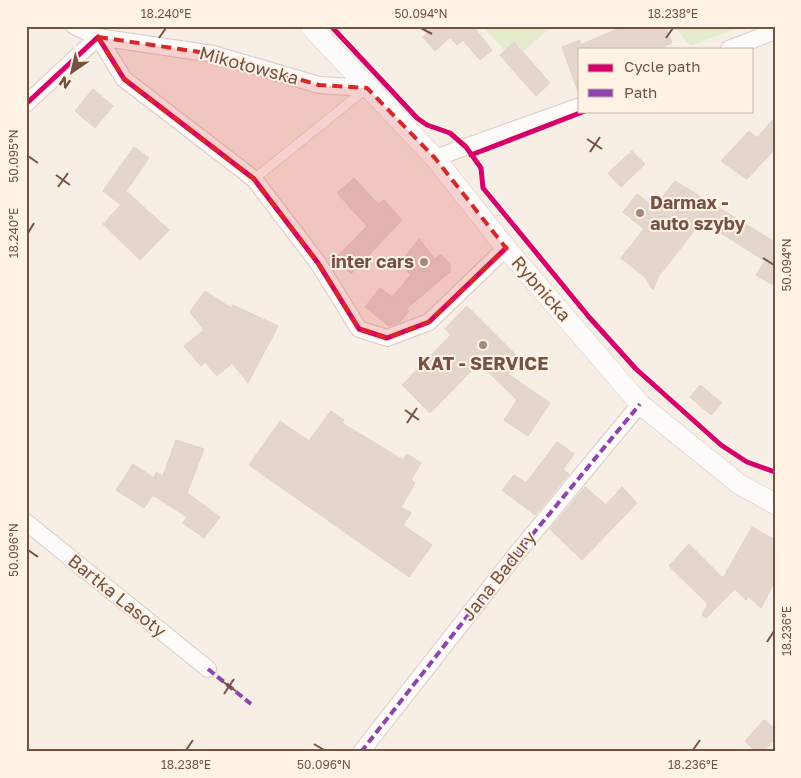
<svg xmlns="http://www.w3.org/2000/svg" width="801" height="778" viewBox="0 0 801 778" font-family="'Golos Text',sans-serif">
  <rect width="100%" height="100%" fill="#f7eee5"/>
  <path fill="#e3edce" d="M 482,26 L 553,26 L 523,51 L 514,41 L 505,50 Z
    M 673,26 L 743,26 L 691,46 Z"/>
  <path fill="#e4d6cd" stroke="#e0d0c7" d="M 434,26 L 480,26 L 476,30 L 492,50 L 480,60 L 463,40 L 457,45 L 450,37 L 435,51 L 423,37 Z
    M 625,26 L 665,26 L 672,43 L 658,49 L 580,49 L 578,91 L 562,47 L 580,40 L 580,45 Z
    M 514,42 L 550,83 L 536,96 L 500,55 Z
    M 93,89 L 113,106 L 95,128 L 75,111 Z
    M 775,117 L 775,149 L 747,179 L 721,161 L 749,131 L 757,138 Z
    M 134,147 L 149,158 L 126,191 L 169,230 L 140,260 L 103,224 L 121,205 L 103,191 Z
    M 632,151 L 645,164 L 621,187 L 608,173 Z
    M 354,178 L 378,204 L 384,200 L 402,220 L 351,274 L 335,259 L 367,226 L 337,193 Z
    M 675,181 L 775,242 L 775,286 L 756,275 L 765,261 L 702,221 L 658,277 L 653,290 L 645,277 L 621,258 L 644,229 L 623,212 L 637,194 L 654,207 Z
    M 419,239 L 435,259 L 441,254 L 450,265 L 450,272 L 406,309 L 409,311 L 400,322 L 389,326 L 365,307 L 380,288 L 392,297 L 411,275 L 400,263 Z
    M 205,291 L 231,308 L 233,305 L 278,326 L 248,383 L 232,363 L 217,376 L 205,362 L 201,366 L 184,346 L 204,330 L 190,312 Z
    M 467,306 L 521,360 L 508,374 L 550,403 L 528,436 L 504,420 L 517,400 L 479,363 L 430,413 L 402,385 L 451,335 L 445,329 Z
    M 700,385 L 722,403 L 711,415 L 690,397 Z
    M 331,411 L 344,420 L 342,423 L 403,460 L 407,454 L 421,463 L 411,480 L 415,483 L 401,507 L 411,513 L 403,525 L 432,545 L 409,577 L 249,465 L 280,421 L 309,441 Z
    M 176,440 L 204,449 L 187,493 L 220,517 L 204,538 L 183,523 L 187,517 L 153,495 L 144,508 L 116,490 L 133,464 L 154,478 L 156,472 L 163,476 Z
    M 557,442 L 574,454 L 563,469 L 569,474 L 535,515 L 502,490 L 514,475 L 526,483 Z
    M 585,487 L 606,505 L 622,487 L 637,503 L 582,560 L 550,529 Z
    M 752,527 L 775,540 L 775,581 L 761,608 L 748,596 L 746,600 L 735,589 L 706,618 L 702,615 L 708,604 L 669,566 L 689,544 L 723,578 Z
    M 764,720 L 775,729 L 775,739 L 763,752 L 756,752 L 745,741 Z"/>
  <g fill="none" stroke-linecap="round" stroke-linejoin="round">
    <defs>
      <path id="service" d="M 254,179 L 367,88"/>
      <path id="minor" d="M 74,26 L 98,37 L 213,54 L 319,85 L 367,88
        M 729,49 L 775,31
        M 26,104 L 98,37 L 124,79 L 254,179 L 318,263 L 359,329 L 387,338 L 429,322 L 506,248
        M 435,158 L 580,106
        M 26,522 L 208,669
        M 361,752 L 513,558 L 640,404"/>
      <path id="tertiary" d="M 310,26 L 435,158 L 506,248 L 640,404 L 739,484 L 775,504"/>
    </defs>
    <use href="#service" stroke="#d8cbc4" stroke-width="10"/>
    <use href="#minor" stroke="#d8cbc4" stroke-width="18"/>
    <use href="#tertiary" stroke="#d8cbc4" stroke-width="21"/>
    <use href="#service" stroke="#fefcfb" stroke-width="9"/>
    <use href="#minor" stroke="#fefcfb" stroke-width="16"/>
    <use href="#tertiary" stroke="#fefcfb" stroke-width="20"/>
    <path stroke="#8e44ad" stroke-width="4" stroke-dasharray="8 4" stroke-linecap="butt" d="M 208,669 L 251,704
      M 361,752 L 513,558 L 640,404"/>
    <defs>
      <path id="cycleway" d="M 331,26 L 417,118 L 427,125 L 450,133 L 466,147 L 481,168 L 483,188 L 589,317 L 636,369 L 721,445 L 747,462 L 775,472
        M 26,104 L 98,37 L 124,79 L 254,179 L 318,263 L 359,329 L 387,338 L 429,322 L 506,248
        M 471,155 L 585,111"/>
    </defs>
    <use href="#cycleway" stroke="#fff3e6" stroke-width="8"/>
    <use href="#cycleway" stroke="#d6006c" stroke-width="5"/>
  </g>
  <path fill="#d62828" fill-opacity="0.2" stroke="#d62828" stroke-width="4" stroke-dasharray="10 6" stroke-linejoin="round" d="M 98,37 L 213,54 L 319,85 L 367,88 L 435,158 L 506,248 L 429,322 L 387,338 L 359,329 L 318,263 L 254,179 L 124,79 Z"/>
  <path fill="none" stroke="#765245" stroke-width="2" d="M 421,28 L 432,34M 159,38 L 166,28M 666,38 L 673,28M 587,139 L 602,149M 590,152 L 600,137M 28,156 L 38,163M 56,175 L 70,185M 58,187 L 68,173M 28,233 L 34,223M 763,258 L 774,265M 405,410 L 419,420M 407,423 L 417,408M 28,550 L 38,557M 767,642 L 774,631M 222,681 L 236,691M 224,694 L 234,679M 314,744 L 324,750M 186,750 L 193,740M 693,750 L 700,740"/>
  <g fill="#a3897d" stroke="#fff3e6" stroke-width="2">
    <circle cx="640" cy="213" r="5"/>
    <circle cx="424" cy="262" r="5"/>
    <circle cx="483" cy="345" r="5"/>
  </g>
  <g text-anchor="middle" stroke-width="4" stroke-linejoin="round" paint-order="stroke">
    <g font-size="18" fill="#765245" stroke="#fff3e6">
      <text transform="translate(249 66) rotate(15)" y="6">Mikołowska</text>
      <text transform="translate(541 289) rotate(49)" y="6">Rybnicka</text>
      <text transform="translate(499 576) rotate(-52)" y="6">Jana Badury</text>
      <text transform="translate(117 596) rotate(39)" y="6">Bartka Lasoty</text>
    </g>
    <g font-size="18" font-weight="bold" fill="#765245" stroke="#fff3e6" text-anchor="start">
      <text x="650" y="209">Darmax -<tspan x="650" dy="21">auto szyby</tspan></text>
      <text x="414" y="268" text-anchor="end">inter cars</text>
      <text x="483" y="370" text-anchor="middle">KAT - SERVICE</text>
    </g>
  </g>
  <rect width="801" height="778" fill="none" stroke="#fff3e6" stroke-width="55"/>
  <rect x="578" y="48" width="175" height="65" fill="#fff3e6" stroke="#c8b3a6"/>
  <rect x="588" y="64" width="25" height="8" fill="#d6006c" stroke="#c8b3a6"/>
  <text x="624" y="72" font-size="15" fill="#765245">Cycle path</text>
  <rect x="588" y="89" width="25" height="8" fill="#8e44ad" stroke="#c8b3a6"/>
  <text x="624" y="98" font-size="15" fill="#765245">Path</text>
  <g transform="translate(72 72) rotate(214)" stroke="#fff3e6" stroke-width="4" paint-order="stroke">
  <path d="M0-4L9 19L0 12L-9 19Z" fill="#765245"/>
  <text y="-8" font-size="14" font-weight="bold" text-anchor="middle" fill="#765245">N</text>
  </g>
  <rect x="28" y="28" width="746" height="722" fill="none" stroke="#765245" stroke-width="2"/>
  <g font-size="12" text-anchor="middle" fill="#765245">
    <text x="166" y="18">18.240°E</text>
    <text x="421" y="18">50.094°N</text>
    <text x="673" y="18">18.238°E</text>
    <text transform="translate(14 156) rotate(-90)" y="4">50.095°N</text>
    <text transform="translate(14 233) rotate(-90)" y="4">18.240°E</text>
    <text transform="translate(787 265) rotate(-90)" y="4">50.094°N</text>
    <text transform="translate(14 550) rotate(-90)" y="4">50.096°N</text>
    <text transform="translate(787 631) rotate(-90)" y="4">18.236°E</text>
    <text x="186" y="769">18.238°E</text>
    <text x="324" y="769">50.096°N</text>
    <text x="693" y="769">18.236°E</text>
  </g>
</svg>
